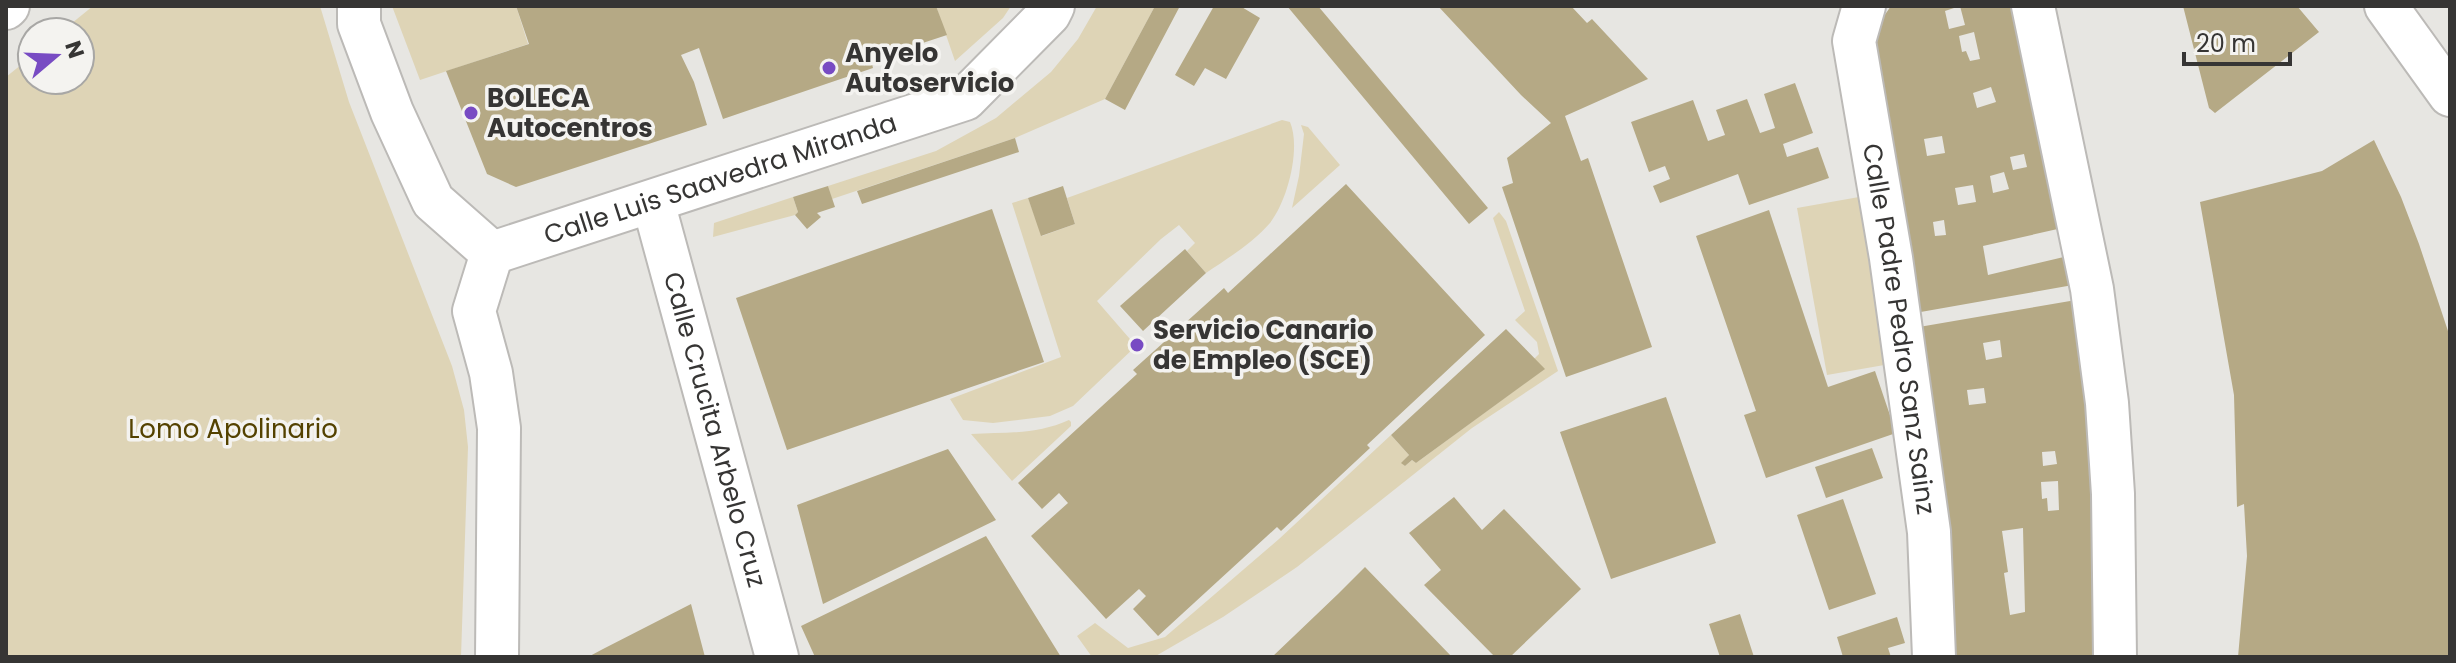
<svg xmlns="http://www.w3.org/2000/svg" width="2456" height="663" viewBox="0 0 2456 663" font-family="Poppins,sans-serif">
  <rect width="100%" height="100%" fill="#e7e6e2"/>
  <path fill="#ded4b6" d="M 93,6 L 320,6 L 349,102 L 452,366 L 464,410 L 468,447 L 461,657 L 6,657 L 6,77 L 32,56 L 32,80 L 80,80 L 80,32 L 61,32 Z
    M 392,6 L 516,6 L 528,44 L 420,80 Z
    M 936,6 L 1011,6 L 1003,18 L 955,61 Z
    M 1097,6 L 1155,6 L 1105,99 L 1015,138 L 832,199 L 828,186 L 936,151 L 996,118 L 1051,72 L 1078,39 Z
    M 1282,120 L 1290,122 C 1301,148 1288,200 1270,223 C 1253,243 1228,258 1206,273 L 1187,251 L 1195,243 L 1179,225 L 1161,239 L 1097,301 L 1136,346 L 1073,406 L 1050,416 L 993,423 L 963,420 L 950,399 L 1061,357 L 1012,203 L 1028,198 L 1042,236 L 1075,224 L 1067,198 Z
    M 1301,125 L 1308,127 L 1340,165 L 1292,208 L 1299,176 L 1304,134 Z
    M 793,197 L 798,212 L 795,215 L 713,237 L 714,223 Z
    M 1859,197 L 1890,364 L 1827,375 L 1797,208 Z
    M 1499,212 L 1506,221 L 1558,371 L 1472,428 L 1297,567 L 1223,617 L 1154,657 L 1092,657 L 1077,636 L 1095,623 L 1128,648 L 1165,637 L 1279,539 L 1391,435 L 1409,455 L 1402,463 L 1405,466 L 1412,460 L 1416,463 L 1544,369 L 1534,359 L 1539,354 L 1537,342 L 1515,320 L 1525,311 L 1493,218 Z
    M 1069,420 L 1071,422 L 1071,426 L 1012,481 L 971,434 C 1004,432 1036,435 1069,420 Z"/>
  <path fill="#b5a985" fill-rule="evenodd" d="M 516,6 L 936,6 L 947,35 L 871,60 L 873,68 L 723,119 L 699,48 L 681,55 L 694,82 L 707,125 L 516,187 L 487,174 L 446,71 L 529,44 Z
    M 1155,6 L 1180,6 L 1125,110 L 1105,99 Z
    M 1214,6 L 1240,6 L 1260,18 L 1226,79 L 1205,68 L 1194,86 L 1175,75 Z
    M 1287,6 L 1318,6 L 1488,208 L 1469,224 Z
    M 1438,6 L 1571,6 L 1587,23 L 1592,19 L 1648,79 L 1565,116 L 1581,161 L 1588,158 L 1652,347 L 1566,377 L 1502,187 L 1513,183 L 1507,158 L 1551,123 L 1521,95 Z
    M 1891,6 L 1960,6 L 1945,11 L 1949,29 L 1965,25 L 1960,6 L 2013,6 L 2062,228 L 1983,246 L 1988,275 L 2068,256 L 2073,285 L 1915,313 L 1872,61 L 1877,26 ZM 1974,32 L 1980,59 L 1970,61 L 1966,51 L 1962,52 L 1959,36 ZM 1991,87 L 1996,102 L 1977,108 L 1973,93 ZM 1942,136 L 1945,153 L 1927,156 L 1924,139 ZM 2024,154 L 2027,167 L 2013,170 L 2010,157 ZM 2004,172 L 2009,189 L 1993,193 L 1990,176 ZM 1973,185 L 1976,202 L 1958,205 L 1955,188 ZM 1944,220 L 1946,235 L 1935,236 L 1933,222 Z
    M 2183,6 L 2297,6 L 2319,32 L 2215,113 L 2209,108 Z
    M 1795,83 L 1813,133 L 1783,144 L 1787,157 L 1818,147 L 1829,178 L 1749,205 L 1738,174 L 1660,203 L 1653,186 L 1670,179 L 1665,166 L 1649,172 L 1631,122 L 1693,100 L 1708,141 L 1725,135 L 1716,110 L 1747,99 L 1760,133 L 1775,128 L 1764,94 Z
    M 1015,138 L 1019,152 L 862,204 L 857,191 Z
    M 2374,140 L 2401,197 L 2419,244 L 2450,337 L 2450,657 L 2238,657 L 2247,556 L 2244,504 L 2237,507 L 2234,395 L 2200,202 L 2322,171 Z
    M 1346,184 L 1485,335 L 1367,445 L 1370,448 L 1281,531 L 1277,527 L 1158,636 L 1133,609 L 1146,596 L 1139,589 L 1106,619 L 1031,536 L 1068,503 L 1059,493 L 1042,509 L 1018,483 L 1137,374 L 1133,370 L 1224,288 L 1228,293 Z
    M 828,186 L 835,207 L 817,213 L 821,217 L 807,229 L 795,215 L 798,212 L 793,197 Z
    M 1063,186 L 1075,224 L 1041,236 L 1028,198 Z
    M 992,209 L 1044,362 L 787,450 L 736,298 Z
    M 1769,210 L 1828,387 L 1875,371 L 1896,433 L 1766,478 L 1744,415 L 1756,411 L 1696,236 Z
    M 1185,249 L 1206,273 L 1143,331 L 1120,306 Z
    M 2076,300 L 2094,440 L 2094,657 L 1948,657 L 1919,327 ZM 2000,340 L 2002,357 L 1986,360 L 1983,343 ZM 1984,388 L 1986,403 L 1969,405 L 1967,390 ZM 2055,451 L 2057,464 L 2043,466 L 2042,452 ZM 2058,481 L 2059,510 L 2048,511 L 2047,498 L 2042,499 L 2041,482 ZM 2023,528 L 2025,612 L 2010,615 L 2004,573 L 2008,572 L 2002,531 Z
    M 1506,329 L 1545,369 L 1416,463 L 1412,460 L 1405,466 L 1401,463 L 1409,455 L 1391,435 Z
    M 1666,397 L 1716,543 L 1611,579 L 1560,432 Z
    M 1872,448 L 1883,478 L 1826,498 L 1815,467 Z
    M 948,449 L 996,520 L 823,604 L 797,505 Z
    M 1454,497 L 1482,530 L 1504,509 L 1581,589 L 1510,657 L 1495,657 L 1424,585 L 1441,570 L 1409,533 Z
    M 1843,499 L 1876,594 L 1829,610 L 1797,515 Z
    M 986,536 L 1061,657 L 815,657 L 801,626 Z
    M 1365,567 L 1452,657 L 1272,657 L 1338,594 Z
    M 691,604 L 705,657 L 588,657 L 603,649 Z
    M 1740,614 L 1754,657 L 1720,657 L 1709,624 Z
    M 1897,617 L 1905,643 L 1888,648 L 1891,657 L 1843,657 L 1837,637 Z"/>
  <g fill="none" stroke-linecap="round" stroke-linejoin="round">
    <defs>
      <g id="minor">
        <path d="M 359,6 L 359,24 L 392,112 L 433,201 L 492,253"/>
        <path id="s1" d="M 1864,6 L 1854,41 L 1891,258 L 1929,532 L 1934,657"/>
        <path d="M 2033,6 L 2092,289 L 2107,403 L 2113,494 L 2115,657"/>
        <path d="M 2386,6 L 2450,95"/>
        <path d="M 6,8 L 8,6"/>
        <path id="s2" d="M 653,202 L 777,657"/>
        <path id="s3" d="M 492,253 L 965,99 L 1049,14 L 1053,6"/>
        <path d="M 492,253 L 474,311 L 491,373 L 499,428 L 497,657"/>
      </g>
    </defs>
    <use href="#minor" stroke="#bcbab7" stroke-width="46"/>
    <use href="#minor" stroke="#fff" stroke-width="42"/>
  </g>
  <g fill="#784bc3" stroke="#f4f3f0" stroke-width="3">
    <circle cx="829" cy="68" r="8"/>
    <circle cx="471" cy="113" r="8"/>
    <circle cx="1137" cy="345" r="8"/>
  </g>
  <g text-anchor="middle" stroke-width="7" stroke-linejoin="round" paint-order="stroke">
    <g font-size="26" font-weight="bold" fill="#363534" stroke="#f4f3f0" text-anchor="start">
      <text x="845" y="62">Anyelo<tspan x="845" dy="30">Autoservicio</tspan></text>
      <text x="487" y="107">BOLECA<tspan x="487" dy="30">Autocentros</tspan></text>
      <text x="1153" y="339">Servicio Canario<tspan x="1153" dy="30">de Empleo (SCE)</tspan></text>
    </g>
    <g font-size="26" fill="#363534" stroke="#f4f3f0">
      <text dy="9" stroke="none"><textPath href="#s3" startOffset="240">Calle Luis Saavedra Miranda</textPath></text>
      <text dy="9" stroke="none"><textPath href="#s1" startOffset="328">Calle Padre Pedro Sanz Sainz</textPath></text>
      <text dy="9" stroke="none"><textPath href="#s2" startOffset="236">Calle Crucita Arbelo Cruz</textPath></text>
    </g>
    <g font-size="26" fill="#544200" stroke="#f4f3f0">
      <text x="233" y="438">Lomo Apolinario</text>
    </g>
  </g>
  <rect width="2456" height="663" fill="none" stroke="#363534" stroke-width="16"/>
  <g transform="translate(56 56) rotate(71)"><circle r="38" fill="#f4f3f0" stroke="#a8a7a5" stroke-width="2"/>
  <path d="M0-6L14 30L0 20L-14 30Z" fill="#784bc3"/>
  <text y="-12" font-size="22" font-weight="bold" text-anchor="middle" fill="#363534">N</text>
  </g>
  <path d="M2184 52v12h106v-12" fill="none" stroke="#363534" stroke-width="4"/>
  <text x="2196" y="52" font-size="24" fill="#363534" stroke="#f4f3f0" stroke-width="6" paint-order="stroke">20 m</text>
</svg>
